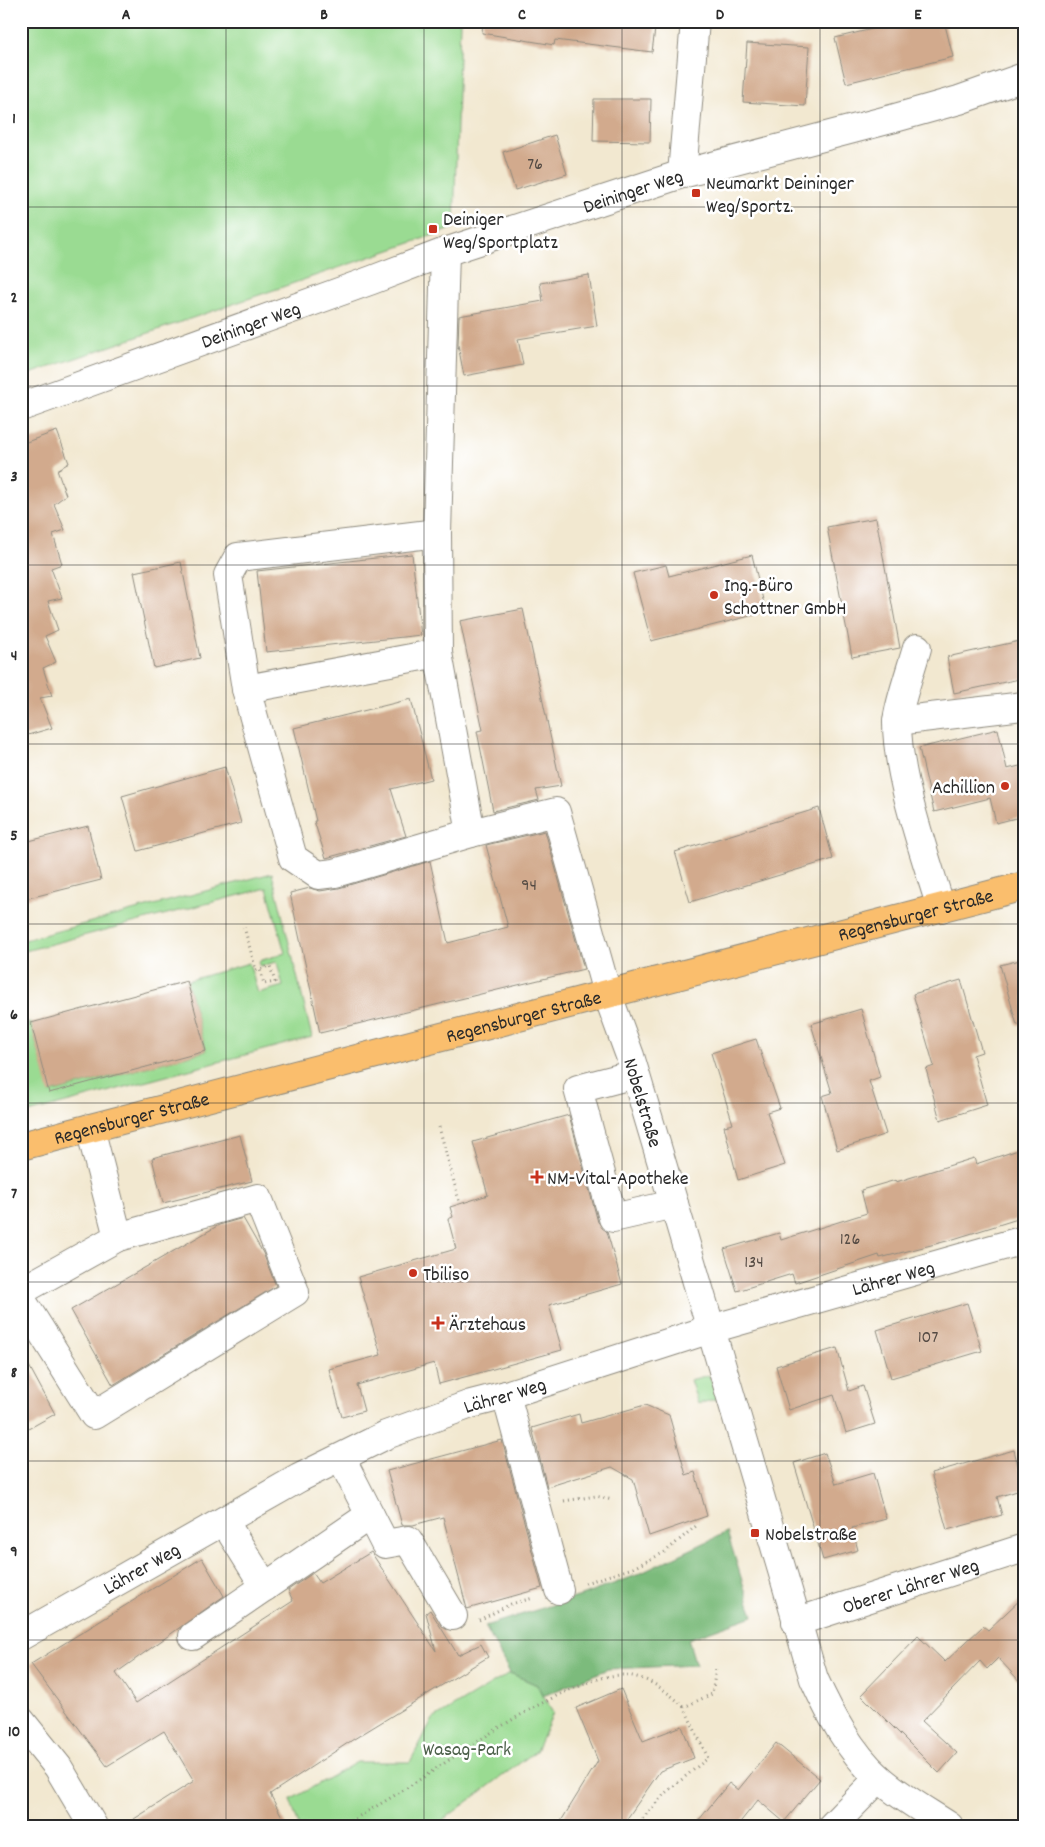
<svg xmlns="http://www.w3.org/2000/svg" width="1045" height="1847" viewBox="0 0 1045 1847" font-family="Dekko,sans-serif">
  <rect width="100%" height="100%" fill="#fff"/>
  <filter id="ink" filterUnits="userSpaceOnUse"><feTurbulence type="fractalNoise" baseFrequency=".02" numOctaves="2"/><feDisplacementMap in="SourceGraphic" scale="10" xChannelSelector="R" yChannelSelector="G"/><feConvolveMatrix kernelMatrix="1 2 1 2 8 2 1 2 1" color-interpolation-filters="sRGB"/></filter>
  <filter id="wash" filterUnits="userSpaceOnUse"><feTurbulence type="fractalNoise" baseFrequency=".0096" numOctaves="4" result="noise"/><feDisplacementMap in="SourceGraphic" scale="20" xChannelSelector="R" yChannelSelector="G"/><feGaussianBlur stdDeviation="1.12" result="paint"/><feColorMatrix in="noise" values="0 0 0 0 0 0 0 0 0 0 0 0 0 0 0 0 0 1.4 0 .05"/><feComposite in="paint" operator="in"/></filter>
  <g filter="url(#wash)">
    <rect width="100%" height="100%" fill="#f2e8d0"/>
    <path fill="#9adb92" stroke="#62835e" d="M 21,21 L 460,21 L 454,228 L 21,377 Z
      M 272,873 L 312,1037 L 21,1115 L 21,1024 L 31,1023 L 50,1093 L 206,1051 L 187,981 L 249,963 L 258,993 L 283,986 L 277,962 L 260,966 L 259,961 L 285,953 L 267,888 L 21,952 L 21,941 Z
      M 709,1375 L 719,1398 L 698,1404 L 690,1380 Z
      M 510,1673 L 537,1685 L 553,1713 L 536,1751 L 435,1826 L 299,1826 L 290,1800 L 357,1762 L 410,1762 L 433,1719 Z"/>
    <path fill="#7bbb7c" stroke="#537354" d="M 727,1532 L 753,1616 L 688,1639 L 696,1665 L 608,1669 L 543,1696 L 537,1685 L 510,1673 L 485,1626 L 581,1596 L 637,1575 Z"/>
    <g id="blocks">
      <path fill="#d2aa8d" d="M 483,21 L 656,21 L 652,52 L 555,40 L 554,45 L 482,33 Z
        M 905,21 L 944,21 L 953,57 L 846,83 L 835,38 Z
        M 747,43 L 809,47 L 805,106 L 743,102 Z
        M 594,99 L 651,99 L 650,142 L 593,141 Z
        M 555,135 L 567,174 L 515,190 L 503,152 Z
        M 589,275 L 597,326 L 518,339 L 523,365 L 464,376 L 458,345 L 459,316 L 543,301 L 540,283 Z
        M 57,431 L 69,463 L 57,470 L 66,495 L 54,504 L 65,530 L 53,534 L 62,564 L 51,568 L 62,598 L 48,601 L 58,630 L 45,636 L 56,662 L 43,668 L 52,696 L 40,698 L 52,728 L 21,737 L 21,444 Z
        M 876,518 L 900,648 L 852,657 L 827,527 Z
        M 412,554 L 421,635 L 266,652 L 257,571 Z
        M 752,555 L 766,612 L 651,641 L 633,573 L 666,565 L 669,576 Z
        M 181,562 L 200,658 L 154,668 L 134,572 Z
        M 523,609 L 561,786 L 536,790 L 539,800 L 493,811 L 477,731 L 483,730 L 460,621 Z
        M 1024,640 L 1024,678 L 954,693 L 947,657 Z
        M 411,699 L 431,779 L 391,789 L 406,836 L 326,858 L 314,821 L 316,821 L 294,728 Z
        M 998,729 L 1007,769 L 1024,765 L 1024,816 L 996,823 L 990,798 L 934,812 L 919,748 Z
        M 225,767 L 241,823 L 138,851 L 122,796 Z
        M 819,808 L 833,859 L 690,902 L 675,852 Z
        M 88,826 L 101,880 L 21,900 L 21,843 Z
        M 545,831 L 584,969 L 320,1033 L 290,893 L 310,888 L 320,891 L 339,888 L 430,861 L 448,943 L 508,927 L 486,845 Z
        M 1024,959 L 1024,1024 L 1017,1025 L 1000,965 Z
        M 961,980 L 982,1052 L 973,1055 L 987,1105 L 940,1120 L 926,1069 L 934,1066 L 913,994 Z
        M 187,981 L 206,1051 L 49,1093 L 31,1023 Z
        M 861,1009 L 880,1077 L 869,1081 L 886,1134 L 837,1150 L 822,1096 L 832,1093 L 811,1024 Z
        M 756,1039 L 780,1108 L 767,1112 L 785,1165 L 738,1180 L 724,1126 L 733,1124 L 711,1053 Z
        M 569,1115 L 598,1222 L 607,1232 L 622,1284 L 549,1305 L 562,1350 L 439,1384 L 434,1363 L 357,1385 L 364,1411 L 342,1417 L 329,1369 L 381,1355 L 358,1277 L 456,1249 L 448,1219 L 453,1217 L 450,1207 L 488,1195 L 473,1142 Z
        M 240,1135 L 252,1181 L 163,1203 L 152,1158 Z
        M 1024,1148 L 1024,1217 L 947,1241 L 880,1258 L 879,1255 L 795,1283 L 792,1274 L 737,1291 L 724,1249 L 779,1233 L 781,1240 L 867,1213 L 861,1190 L 896,1180 L 896,1182 L 974,1158 L 976,1164 Z
        M 243,1218 L 263,1253 L 276,1286 L 113,1385 L 71,1310 L 219,1225 Z
        M 967,1303 L 982,1351 L 891,1378 L 877,1330 Z
        M 837,1348 L 849,1391 L 863,1386 L 875,1424 L 846,1433 L 834,1395 L 789,1410 L 776,1366 Z
        M 21,1351 L 55,1414 L 21,1433 Z
        M 645,1405 L 669,1415 L 686,1475 L 695,1472 L 707,1516 L 649,1536 L 633,1479 L 612,1467 L 547,1487 L 532,1428 L 579,1414 L 581,1423 Z
        M 502,1440 L 542,1588 L 467,1609 L 443,1517 L 413,1525 L 402,1525 L 387,1471 Z
        M 1014,1450 L 1024,1489 L 997,1497 L 1002,1515 L 947,1530 L 931,1473 Z
        M 825,1453 L 836,1484 L 873,1473 L 886,1519 L 852,1528 L 858,1550 L 823,1560 L 794,1463 Z
        M 371,1552 L 436,1651 L 426,1613 L 430,1610 L 458,1655 L 481,1644 L 488,1657 L 354,1739 L 270,1794 L 287,1826 L 123,1826 L 194,1781 L 164,1731 L 107,1766 L 31,1664 L 202,1558 L 224,1596 L 116,1673 L 136,1703 L 293,1601 L 288,1590 L 313,1573 L 320,1583 Z
        M 1024,1596 L 1024,1686 L 998,1658 L 987,1669 L 980,1661 L 922,1721 L 957,1753 L 939,1773 L 861,1695 L 918,1636 L 945,1662 L 983,1626 L 988,1630 Z
        M 621,1689 L 643,1741 L 682,1726 L 694,1758 L 660,1771 L 622,1826 L 558,1826 L 598,1761 L 576,1708 Z
        M 776,1743 L 820,1779 L 784,1822 L 758,1800 L 737,1826 L 694,1826 L 729,1783 L 738,1790 Z"/>
    </g>
  </g>
  <g filter="url(#ink)">
    <use href="#blocks" fill-opacity="0" stroke="#8e8a7e" stroke-width="1"/>
    <g fill="none" stroke-linecap="round" stroke-linejoin="round">
      <defs>
        <g id="minor">
          <path d="M 682,174 L 695,21"/>
          <path id="s1" d="M 21,407 L 372,280 L 445,252 L 682,174 L 895,118 L 959,100 L 1024,77"/>
          <path d="M 917,648 C 912,666 898,706 897,722 C 897,778 925,854 941,908"/>
          <path d="M 438,653 L 246,689 L 293,858 L 318,875 L 335,873 L 471,833 L 438,653 L 437,533 L 445,252"/>
          <path d="M 246,689 L 228,575 L 238,557 L 437,533"/>
          <path d="M 897,721 L 1024,706"/>
          <path id="s2" d="M 471,833 L 556,812 L 607,993 L 630,1056 L 674,1204 L 814,1679 C 830,1714 850,1752 879,1778 C 899,1796 926,1811 949,1826"/>
          <path d="M 635,1074 L 578,1089 L 613,1218 L 674,1204"/>
          <path d="M 21,1291 L 118,1237 L 90,1128"/>
          <path d="M 21,1299 L 94,1415 L 295,1292 L 258,1198 L 118,1237"/>
          <path d="M 506,1395 L 559,1590"/>
          <path d="M 341,1458 L 385,1544 L 408,1540 L 453,1616"/>
          <path d="M 224,1521 L 265,1587"/>
          <path id="s3" d="M 796,1622 L 1024,1548"/>
          <path id="s4" d="M 21,1636 L 299,1478 L 386,1435 L 471,1404 L 506,1395 L 711,1329 L 1024,1240"/>
          <path d="M 193,1636 L 370,1515"/>
          <path d="M 21,1721 L 58,1767 L 93,1826"/>
          <path d="M 832,1826 L 879,1778"/>
        </g>
        <g id="major">
          <path id="s5" d="M 21,1146 L 1024,886"/>
        </g>
      </defs>
      <use href="#minor" stroke="#8e8a7e" stroke-width="30"/>
      <use href="#major" stroke="#8e8a7e" stroke-width="30"/>
      <path stroke="#8e8a7e" stroke-width="3" stroke-dasharray="1 4" stroke-linecap="butt" d="M 244,927 L 256,970 L 270,966 L 275,982 L 264,984 L 260,969
        M 439,1127 L 460,1204
        M 564,1501 L 596,1496 L 612,1500
        M 585,1583 L 633,1568 L 665,1552 L 696,1526
        M 479,1620 L 511,1604 L 533,1598
        M 342,1826 C 363,1814 384,1802 405,1789 C 460,1754 513,1714 574,1688 C 590,1682 605,1675 622,1675 C 646,1675 667,1691 684,1707
        M 636,1826 L 664,1794 L 708,1758 L 684,1707 L 712,1694 L 716,1668"/>
      <use href="#minor" stroke="#fff" stroke-width="28"/>
      <use href="#major" stroke="#fabe6d" stroke-width="28"/>
    </g>
  </g>
  <path fill="none" stroke="#2b2b2b" stroke-width="1" stroke-opacity="0.55" d="M 226,21 L 226,1826M 424,21 L 424,1826M 622,21 L 622,1826M 820,21 L 820,1826M 21,207 L 1024,207M 21,386 L 1024,386M 21,565 L 1024,565M 21,744 L 1024,744M 21,924 L 1024,924M 21,1103 L 1024,1103M 21,1282 L 1024,1282M 21,1461 L 1024,1461M 21,1640 L 1024,1640"/>
  <g fill="#c8321e" stroke="#fff" stroke-width="2">
    <rect x="691" y="188" width="10" height="10" rx="2.5"/>
    <rect x="428" y="224" width="10" height="10" rx="2.5"/>
    <circle cx="714" cy="595" r="5"/>
    <circle cx="1005" cy="786" r="5"/>
    <path d="M534.5 1169.5h5v5h5v5h-5v5h-5v-5h-5v-5h5z"/>
    <circle cx="413" cy="1273" r="5"/>
    <path d="M435.5 1315.5h5v5h5v5h-5v5h-5v-5h-5v-5h5z"/>
    <rect x="750" y="1528" width="10" height="10" rx="2.5"/>
  </g>
  <g text-anchor="middle" stroke-width="5" stroke-linejoin="round" paint-order="stroke">
    <g font-size="18" fill="#554b44">
      <text x="535" y="169">76</text>
      <text x="529" y="890">94</text>
      <text x="850" y="1244">126</text>
      <text x="754" y="1267">134</text>
      <text x="928" y="1342">107</text>
    </g>
    <g font-size="20" fill="#2b2b2b" stroke="#fff" text-anchor="start">
      <text x="706" y="189">Neumarkt Deininger<tspan x="706" dy="23">Weg/Sportz.</tspan></text>
      <text x="443" y="225">Deiniger<tspan x="443" dy="23">Weg/Sportplatz</tspan></text>
      <text x="724" y="591">Ing.-Büro<tspan x="724" dy="23">Schottner GmbH</tspan></text>
      <text x="995" y="793" text-anchor="end">Achillion</text>
      <text x="547" y="1184">NM-Vital-Apotheke</text>
      <text x="423" y="1280">Tbiliso</text>
      <text x="449" y="1330">Ärztehaus</text>
      <text x="765" y="1540">Nobelstraße</text>
    </g>
    <g font-size="20" fill="#2b2b2b" stroke="#fff">
      <text dy="7" stroke="none"><textPath href="#s1" startOffset="649">Deininger Weg</textPath></text>
      <text dy="7" stroke="none"><textPath href="#s1" startOffset="244">Deininger Weg</textPath></text>
      <text dy="7" stroke="none"><textPath href="#s5" startOffset="924">Regensburger Straße</textPath></text>
      <text dy="7" stroke="none"><textPath href="#s5" startOffset="519">Regensburger Straße</textPath></text>
      <text dy="7" stroke="none"><textPath href="#s2" startOffset="391">Nobelstraße</textPath></text>
      <text dy="7" stroke="none"><textPath href="#s5" startOffset="114">Regensburger Straße</textPath></text>
      <text dy="7" stroke="none"><textPath href="#s4" startOffset="948">Lährer Weg</textPath></text>
      <text dy="7" stroke="none"><textPath href="#s4" startOffset="542">Lährer Weg</textPath></text>
      <text dy="7" stroke="none"><textPath href="#s4" startOffset="138">Lährer Weg</textPath></text>
      <text dy="7" stroke="none"><textPath href="#s3" startOffset="120">Oberer Lährer Weg</textPath></text>
    </g>
    <g font-size="20" fill="#4c604a" stroke="#fff">
      <text x="467" y="1755">Wasag-Park</text>
    </g>
  </g>
  <rect width="1045" height="1847" fill="none" stroke="#fff" stroke-width="55"/>
  <rect x="28" y="28" width="990" height="1792" fill="none" stroke="#2b2b2b" stroke-width="2"/>
  <g font-size="16" text-anchor="middle" font-weight="bold" fill="#2b2b2b">
    <text x="126" y="19">A</text>
    <text x="324" y="19">B</text>
    <text x="522" y="19">C</text>
    <text x="720" y="19">D</text>
    <text x="918" y="19">E</text>
    <text x="14" y="123">1</text>
    <text x="14" y="302">2</text>
    <text x="14" y="481">3</text>
    <text x="14" y="660">4</text>
    <text x="14" y="840">5</text>
    <text x="14" y="1019">6</text>
    <text x="14" y="1198">7</text>
    <text x="14" y="1377">8</text>
    <text x="14" y="1556">9</text>
    <text x="14" y="1736">10</text>
  </g>
</svg>
